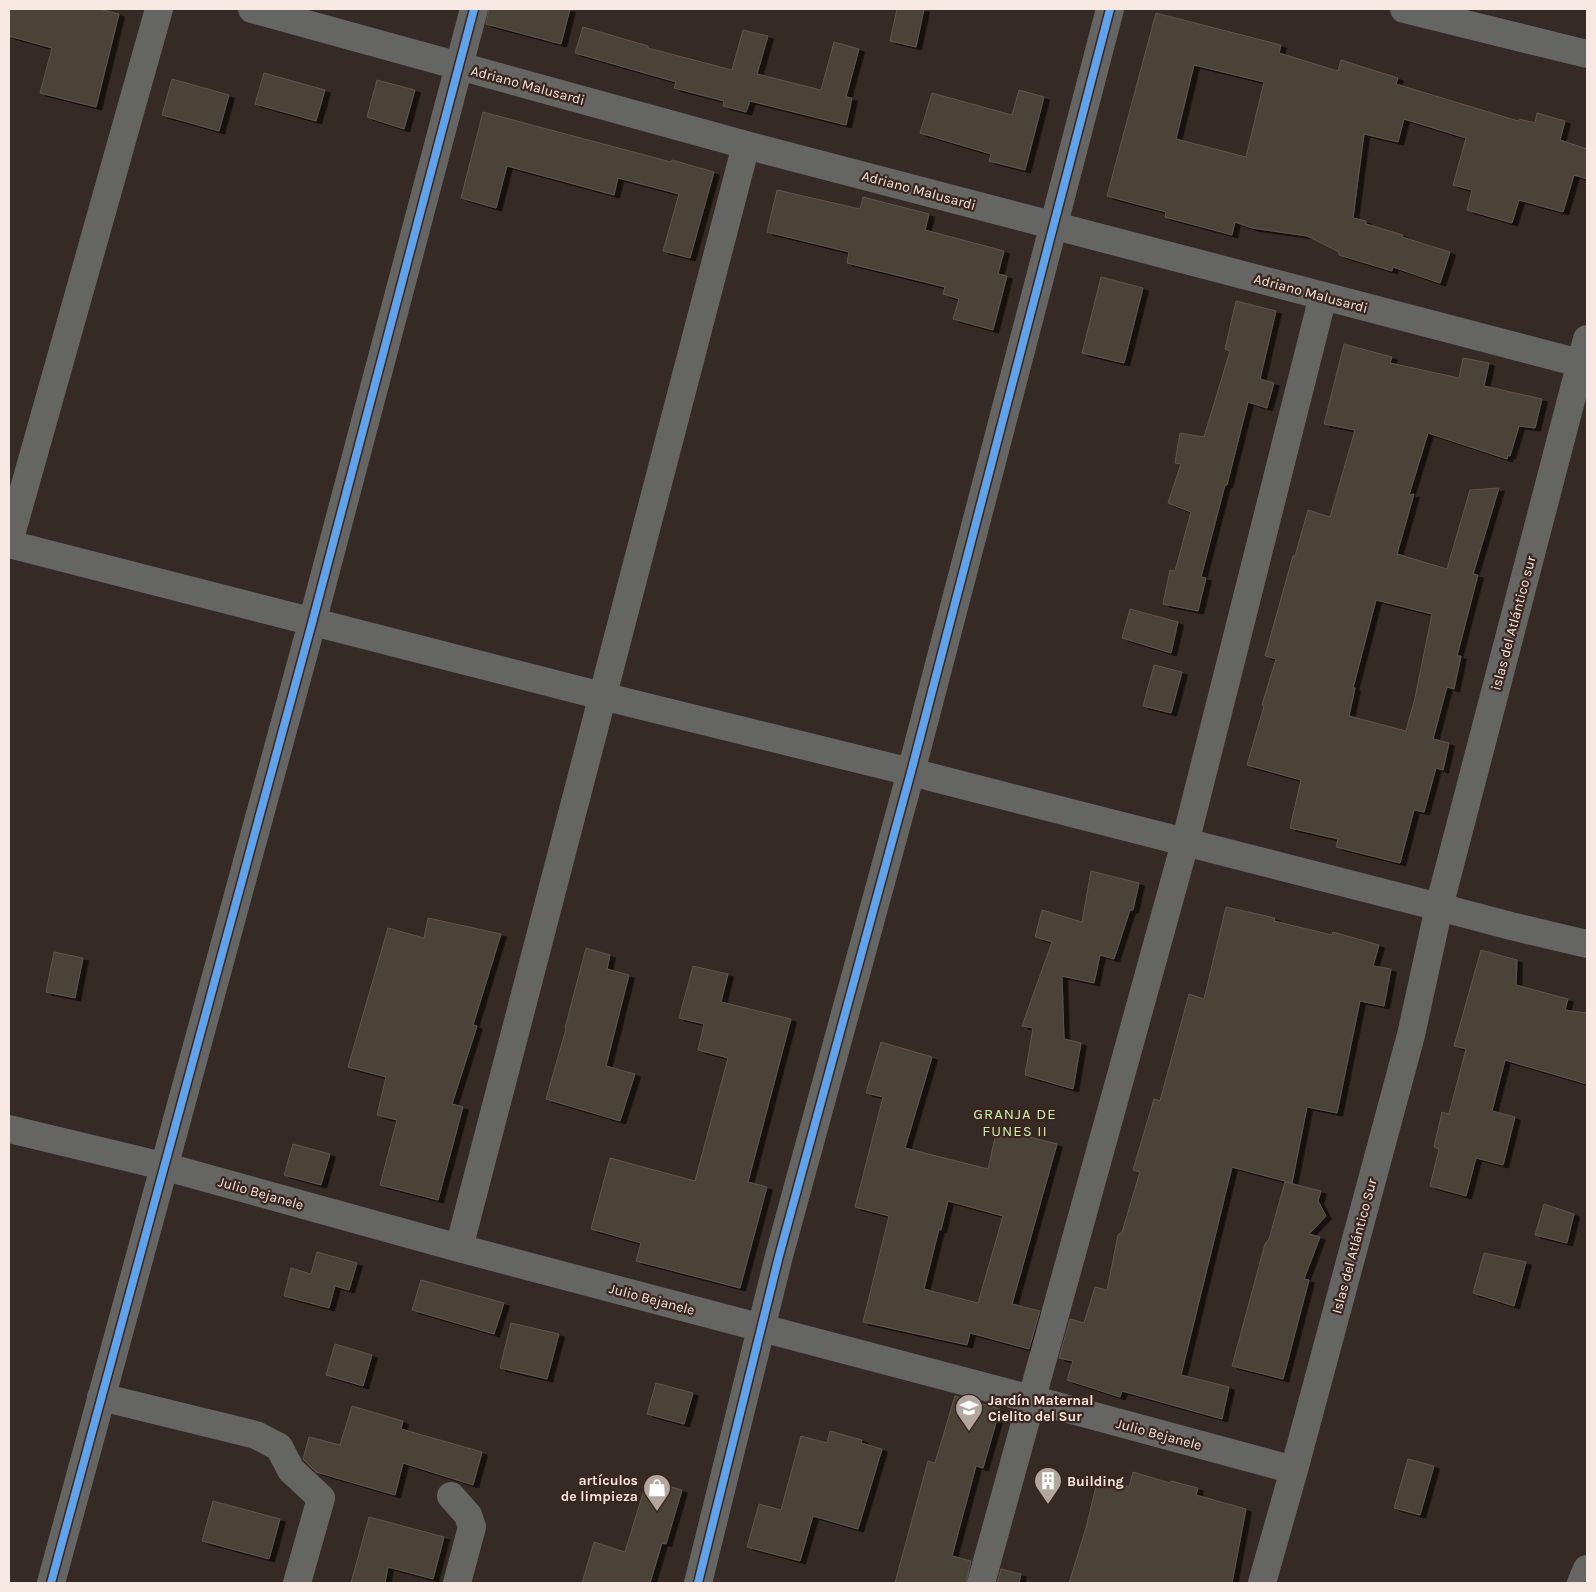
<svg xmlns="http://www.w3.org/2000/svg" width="1596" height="1592" viewBox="0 0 1596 1592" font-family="Karla,sans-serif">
  <defs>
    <filter id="shadow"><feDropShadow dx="5.5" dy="3" stdDeviation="0" flood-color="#0009"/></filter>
  </defs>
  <rect width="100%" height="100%" fill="#352a25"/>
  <path fill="#4c4239" stroke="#5e564f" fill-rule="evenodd" filter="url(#shadow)" d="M 9,9 L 99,9 L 119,14 L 96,107 L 40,93 L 52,48 L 9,36 Z
    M 489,9 L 570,9 L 561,44 L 486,24 Z
    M 897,9 L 924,9 L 916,47 L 890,41 Z
    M 1156,13 L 1281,45 L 1279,53 L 1338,71 L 1341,60 L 1398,78 L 1396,84 L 1518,121 L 1519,119 L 1535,123 L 1537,113 L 1565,121 L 1560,140 L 1587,149 L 1587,179 L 1574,175 L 1563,212 L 1519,200 L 1512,223 L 1467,210 L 1472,190 L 1453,185 L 1466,138 L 1404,119 L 1398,142 L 1364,134 L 1353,218 L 1366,221 L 1366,224 L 1403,235 L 1402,237 L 1450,252 L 1440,283 L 1393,267 L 1392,271 L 1339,255 L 1339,252 L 1307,236 L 1252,228 L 1235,222 L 1232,235 L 1165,217 L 1166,212 L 1107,196 ZM 1194,65 L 1264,82 L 1246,157 L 1176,139 Z
    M 583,27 L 648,46 L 648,48 L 732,70 L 743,30 L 768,36 L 757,74 L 821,90 L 834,42 L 859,49 L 846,97 L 852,98 L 846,125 L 750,101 L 746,112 L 723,106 L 724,101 L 674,88 L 676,82 L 575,53 Z
    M 264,73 L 325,90 L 316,121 L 255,104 Z
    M 172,79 L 229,95 L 219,131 L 162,115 Z
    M 377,80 L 415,90 L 404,129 L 367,117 Z
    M 1019,90 L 1044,97 L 1025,170 L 989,161 L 991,154 L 920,133 L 932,93 L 1012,115 Z
    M 483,112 L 671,162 L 672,160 L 714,172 L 690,258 L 663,251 L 679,194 L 618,178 L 614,195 L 507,166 L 496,208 L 461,198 Z
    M 777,190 L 860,209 L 863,197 L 929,214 L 925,230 L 1004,251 L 998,274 L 1007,276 L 993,330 L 953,319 L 959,299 L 943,294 L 945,287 L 847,263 L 849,252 L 767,232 Z
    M 1101,277 L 1143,288 L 1124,363 L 1082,353 Z
    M 1236,301 L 1276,311 L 1260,379 L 1274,383 L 1267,408 L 1248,402 L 1227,485 L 1225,485 L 1201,577 L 1206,578 L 1198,611 L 1163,604 L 1170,570 L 1175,571 L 1191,512 L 1168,503 L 1181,464 L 1175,463 L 1180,433 L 1204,437 L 1230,351 L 1225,349 Z
    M 1344,344 L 1392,357 L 1390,363 L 1459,378 L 1463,358 L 1489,363 L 1484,386 L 1542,399 L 1535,428 L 1519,426 L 1510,456 L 1508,455 L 1507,459 L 1428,433 L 1409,495 L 1414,494 L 1397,554 L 1447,569 L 1470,490 L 1499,488 L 1473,574 L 1478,575 L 1457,656 L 1461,656 L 1454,689 L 1447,687 L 1433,739 L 1449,743 L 1443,770 L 1436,768 L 1424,812 L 1414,810 L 1400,863 L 1336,847 L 1338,839 L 1290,828 L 1301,780 L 1247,765 L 1264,706 L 1262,705 L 1276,659 L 1265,656 L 1293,556 L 1295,556 L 1308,510 L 1330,517 L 1355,430 L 1324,424 ZM 1376,600 L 1432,614 L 1415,698 L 1406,731 L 1349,716 L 1355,688 L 1353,688 Z
    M 1130,609 L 1178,622 L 1171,653 L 1122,638 Z
    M 1154,665 L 1182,672 L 1171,713 L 1143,706 Z
    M 1091,871 L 1139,883 L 1133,910 L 1130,910 L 1114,959 L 1100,955 L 1094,983 L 1062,976 L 1064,1039 L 1081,1043 L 1073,1089 L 1025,1075 L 1033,1028 L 1022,1026 L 1052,942 L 1035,937 L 1042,910 L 1082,922 Z
    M 1226,907 L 1275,918 L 1274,921 L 1332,935 L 1333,932 L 1379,945 L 1373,966 L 1391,969 L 1384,1006 L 1360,1001 L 1337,1113 L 1307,1107 L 1292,1183 L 1232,1167 L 1181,1375 L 1229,1387 L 1222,1419 L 1122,1391 L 1120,1397 L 1067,1380 L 1073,1361 L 1059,1358 L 1070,1319 L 1084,1323 L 1095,1287 L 1107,1290 L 1118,1235 L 1122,1232 L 1140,1172 L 1133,1170 L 1154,1099 L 1160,1101 L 1189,994 L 1204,999 Z
    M 428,918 L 501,934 L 473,1025 L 477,1026 L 452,1104 L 463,1107 L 438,1200 L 380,1185 L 397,1120 L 377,1115 L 386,1077 L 348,1067 L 388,928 L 424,938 Z
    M 586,948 L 610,955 L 607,969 L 629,975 L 606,1066 L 635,1074 L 620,1121 L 546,1099 L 566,1029 L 565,1028 Z
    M 1481,950 L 1517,960 L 1516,985 L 1568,999 L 1565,1010 L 1587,1013 L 1587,1084 L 1505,1060 L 1492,1111 L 1515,1117 L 1503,1165 L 1476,1158 L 1466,1196 L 1430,1186 L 1439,1149 L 1434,1147 L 1442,1112 L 1449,1114 L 1466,1049 L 1454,1046 Z
    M 54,952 L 83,958 L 75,998 L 46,992 Z
    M 693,966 L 728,974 L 721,1002 L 791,1019 L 748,1182 L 767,1187 L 740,1288 L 636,1261 L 641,1243 L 591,1229 L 610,1158 L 695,1181 L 728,1058 L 698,1050 L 704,1024 L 679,1018 Z
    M 881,1042 L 932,1057 L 905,1148 L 988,1169 L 997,1129 L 1057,1144 L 1012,1304 L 1040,1311 L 1029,1349 L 970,1333 L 967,1345 L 863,1322 L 889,1216 L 855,1207 L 883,1097 L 866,1093 ZM 948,1201 L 1003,1216 L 978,1303 L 924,1289 L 939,1229 L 941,1230 Z
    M 293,1144 L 330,1154 L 321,1185 L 284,1175 Z
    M 1285,1182 L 1321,1191 L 1318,1201 L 1326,1216 L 1309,1234 L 1320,1237 L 1304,1279 L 1309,1280 L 1283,1379 L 1232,1366 L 1265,1244 L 1269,1239 Z
    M 1544,1204 L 1574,1214 L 1567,1243 L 1535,1235 Z
    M 317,1252 L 357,1263 L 349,1290 L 335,1286 L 329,1308 L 284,1296 L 291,1268 L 311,1274 Z
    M 1484,1253 L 1526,1262 L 1514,1306 L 1473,1293 Z
    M 421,1280 L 504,1303 L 494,1334 L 412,1310 Z
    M 511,1323 L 559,1334 L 547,1379 L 500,1368 Z
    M 335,1344 L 372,1355 L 363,1386 L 326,1375 Z
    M 656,1383 L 693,1393 L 684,1424 L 647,1414 Z
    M 955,1396 L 1000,1409 L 983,1468 L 976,1466 L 952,1556 L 971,1561 L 966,1583 L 895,1583 L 928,1461 L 935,1463 Z
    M 352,1406 L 403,1421 L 401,1429 L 482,1452 L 473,1485 L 403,1463 L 395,1495 L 316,1472 L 303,1459 L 309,1437 L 340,1445 Z
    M 830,1431 L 862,1440 L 861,1443 L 882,1449 L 858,1529 L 813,1516 L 800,1561 L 747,1547 L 759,1504 L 781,1510 L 801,1436 L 827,1443 Z
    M 1408,1459 L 1434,1466 L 1420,1515 L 1394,1508 Z
    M 1133,1472 L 1170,1483 L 1171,1481 L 1198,1488 L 1196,1495 L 1246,1509 L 1232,1583 L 1069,1583 L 1086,1528 L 1098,1478 L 1129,1487 Z
    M 647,1480 L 682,1490 L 666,1544 L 662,1543 L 650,1583 L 582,1583 L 594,1542 L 625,1552 Z
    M 213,1501 L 280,1519 L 269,1559 L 202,1541 Z
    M 369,1517 L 444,1537 L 433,1579 L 388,1567 L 385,1583 L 351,1583 Z
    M 1001,1569 L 1021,1574 L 1019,1583 L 997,1583 Z"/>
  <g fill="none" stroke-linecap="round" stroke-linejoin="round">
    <path stroke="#656663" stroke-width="28" d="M 252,9 L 746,145 L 1587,365
      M 1404,9 L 1587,54
      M 9,542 L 159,9
      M 9,544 L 602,696 L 911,772 L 1439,907 L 1511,926 L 1587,944
      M 9,1129 L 163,1166 L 459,1248 L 1031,1399 L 1294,1470
      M 459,1248 L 746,145
      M 101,1397 L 256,1435 L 279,1447 L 291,1470 L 321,1498 L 297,1583
      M 451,1496 L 468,1515 L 472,1527 L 457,1583
      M 51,1583 L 312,623 L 474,9
      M 698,1583 L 779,1256 L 911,772 L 1110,9
      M 981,1583 L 1185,843 L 1323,296
      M 1262,1583 L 1294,1470 L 1411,1035 L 1439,907 L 1587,339
      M 1581,1583 L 1587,1569"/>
    <defs>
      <path id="cycleway" d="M 51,1583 L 312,623 L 474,9
        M 698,1583 L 779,1256 L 911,772 L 1110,9"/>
    </defs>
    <use href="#cycleway" stroke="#3b261f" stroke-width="11"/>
    <use href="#cycleway" stroke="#60a3ed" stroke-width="8"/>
  </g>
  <defs>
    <symbol id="school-pin" viewBox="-11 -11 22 30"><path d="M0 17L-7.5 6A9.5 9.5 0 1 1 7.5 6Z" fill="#b3a6a0" stroke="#3b261f"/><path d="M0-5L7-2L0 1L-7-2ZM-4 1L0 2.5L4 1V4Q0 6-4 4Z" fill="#fff"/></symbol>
    <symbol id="building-pin" viewBox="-11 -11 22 30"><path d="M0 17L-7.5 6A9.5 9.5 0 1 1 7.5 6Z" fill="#b3a6a0" stroke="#3b261f"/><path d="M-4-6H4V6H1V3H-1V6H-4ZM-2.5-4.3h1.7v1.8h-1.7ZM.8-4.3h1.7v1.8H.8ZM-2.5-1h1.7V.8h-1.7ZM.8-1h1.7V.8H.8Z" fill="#fff"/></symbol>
    <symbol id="shop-pin" viewBox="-11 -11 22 30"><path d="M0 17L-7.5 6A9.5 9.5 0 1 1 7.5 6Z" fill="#b3a6a0" stroke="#3b261f"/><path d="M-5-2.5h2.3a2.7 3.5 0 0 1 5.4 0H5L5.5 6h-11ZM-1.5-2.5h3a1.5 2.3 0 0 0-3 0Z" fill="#fff"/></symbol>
  </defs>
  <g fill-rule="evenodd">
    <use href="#school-pin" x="953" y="1392" width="32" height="43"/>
    <use href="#building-pin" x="1032" y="1465" width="32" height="43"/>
    <use href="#shop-pin" x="641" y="1472" width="32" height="43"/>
  </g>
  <g text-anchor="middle" stroke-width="4.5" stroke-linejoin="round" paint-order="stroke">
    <g font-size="14" fill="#f7e8e3" stroke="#3b261f">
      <text transform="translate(528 85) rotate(15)" y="5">Adriano Malusardi</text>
      <text transform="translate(919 190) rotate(15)" y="5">Adriano Malusardi</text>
      <text transform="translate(1311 293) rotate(15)" y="5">Adriano Malusardi</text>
      <text transform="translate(1513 623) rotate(-75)" y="5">islas del Atlántico sur</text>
      <text transform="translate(261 1193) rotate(16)" y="5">Julio Bejanele</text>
      <text transform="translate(1354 1246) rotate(-75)" y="5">Islas del Atlántico Sur</text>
      <text transform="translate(652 1299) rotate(15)" y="5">Julio Bejanele</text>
      <text transform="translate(1159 1434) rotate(15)" y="5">Julio Bejanele</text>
    </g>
    <g font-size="14" font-weight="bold" fill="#f7e8e3" stroke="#3b261f" text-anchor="start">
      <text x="988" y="1405">Jardín Maternal<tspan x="988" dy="16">Cielito del Sur</tspan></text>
      <text x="638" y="1485" text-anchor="end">artículos<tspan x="638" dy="16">de limpieza</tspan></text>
      <text x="1067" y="1486">Building</text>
    </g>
    <g font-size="15" letter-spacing="1" fill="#c8f2ae" stroke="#3b261f">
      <text x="1015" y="1119">GRANJA DE<tspan x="1015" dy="17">FUNES II</tspan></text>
    </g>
  </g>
  <rect width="1596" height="1592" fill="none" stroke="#f7e8e3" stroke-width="20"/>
</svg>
